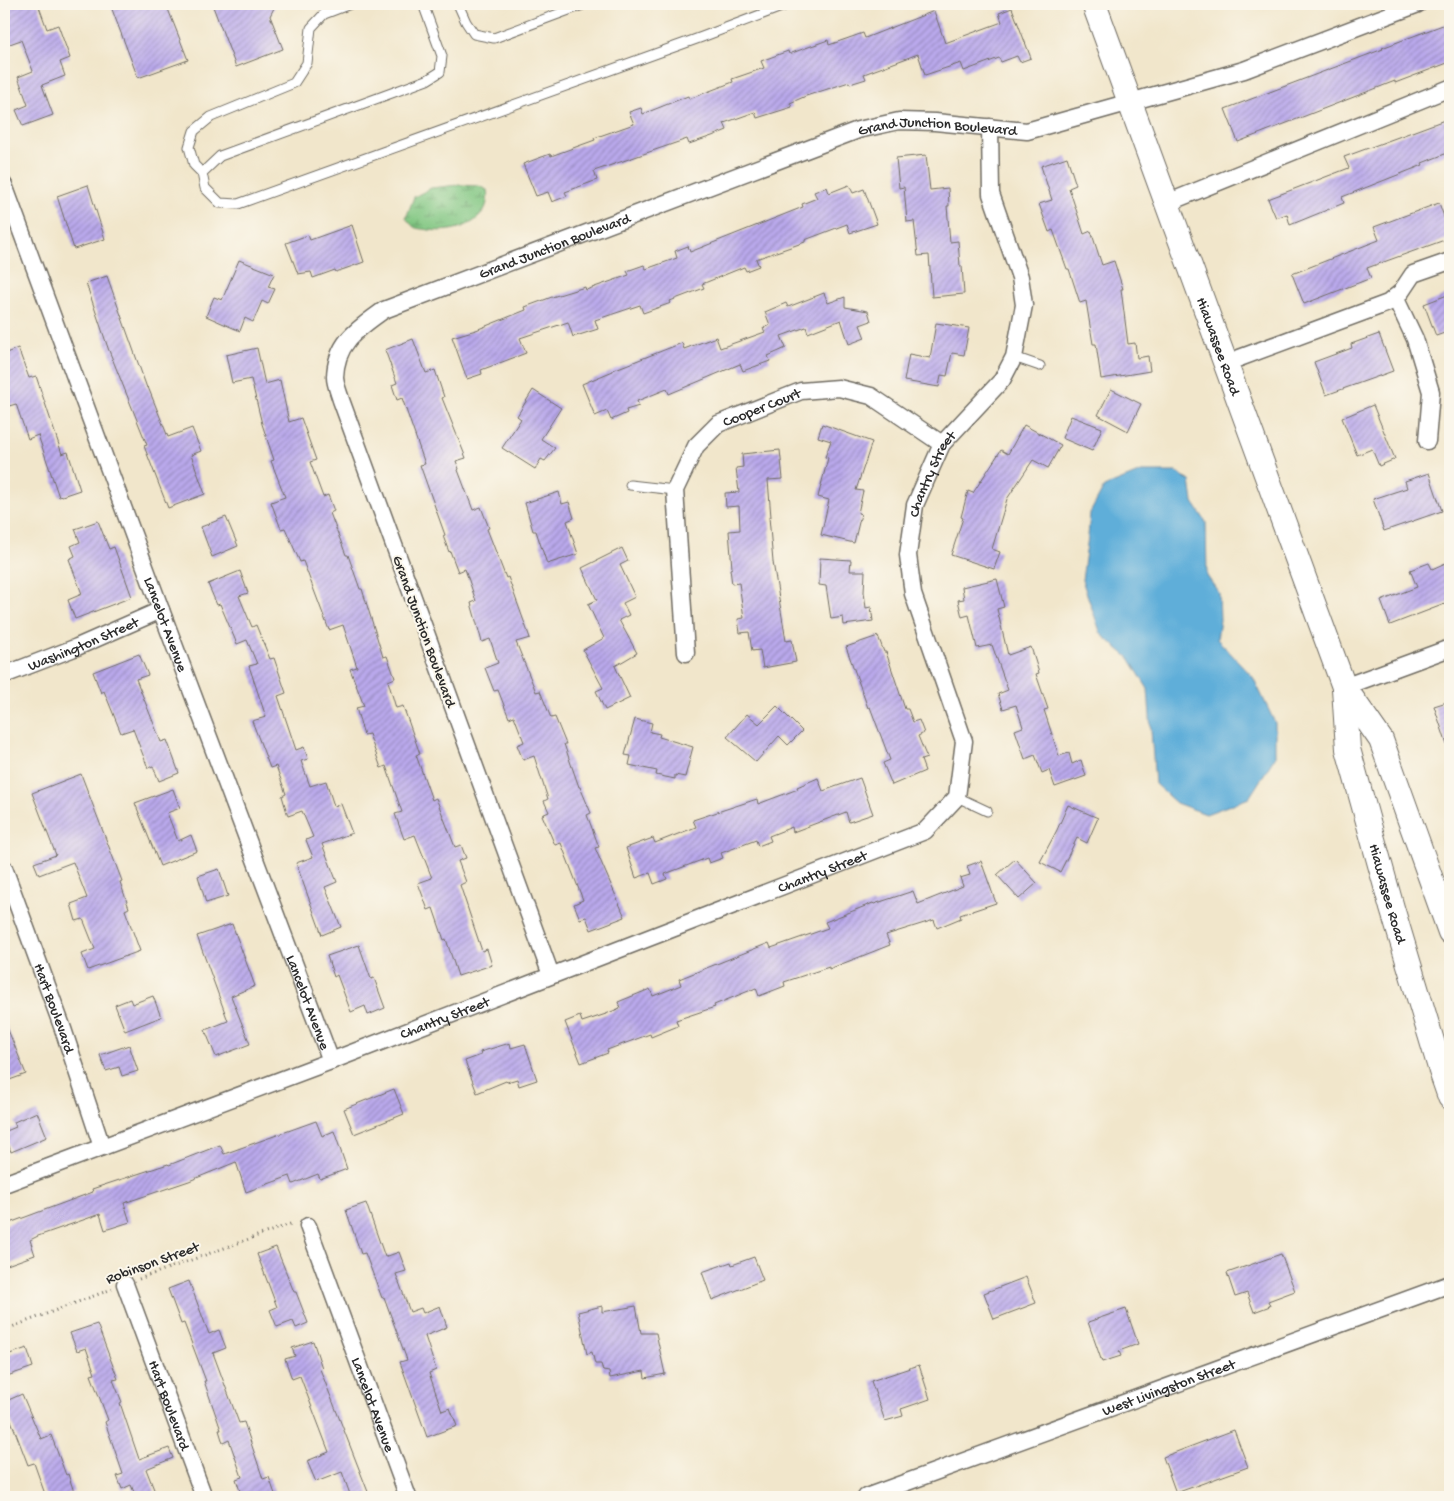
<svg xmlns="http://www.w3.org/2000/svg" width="1454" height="1501" viewBox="0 0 1454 1501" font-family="'Gochi Hand',sans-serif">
  <defs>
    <pattern id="wetland-marsh" width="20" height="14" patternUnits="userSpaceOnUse" patternTransform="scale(1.25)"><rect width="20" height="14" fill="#80c681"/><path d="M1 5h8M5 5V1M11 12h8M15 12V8" fill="none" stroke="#69a16a"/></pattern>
    <pattern id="building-hatch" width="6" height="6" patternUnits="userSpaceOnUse" patternTransform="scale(1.25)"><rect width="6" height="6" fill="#baa9ec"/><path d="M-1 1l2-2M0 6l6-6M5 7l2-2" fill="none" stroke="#978abf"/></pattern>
  </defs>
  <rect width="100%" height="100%" fill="#fbf7ec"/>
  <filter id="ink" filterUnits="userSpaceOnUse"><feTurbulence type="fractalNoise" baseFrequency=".02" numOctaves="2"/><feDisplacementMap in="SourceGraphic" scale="10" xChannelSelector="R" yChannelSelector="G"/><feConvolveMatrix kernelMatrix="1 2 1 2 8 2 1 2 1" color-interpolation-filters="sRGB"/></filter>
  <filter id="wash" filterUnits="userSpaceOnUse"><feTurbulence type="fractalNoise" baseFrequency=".0096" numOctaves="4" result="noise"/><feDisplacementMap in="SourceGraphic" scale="20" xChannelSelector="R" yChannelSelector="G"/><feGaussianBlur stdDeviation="1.12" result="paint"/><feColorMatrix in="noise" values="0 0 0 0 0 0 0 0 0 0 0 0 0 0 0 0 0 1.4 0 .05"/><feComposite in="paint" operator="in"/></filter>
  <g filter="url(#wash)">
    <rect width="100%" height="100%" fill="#f1e6cb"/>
    <path fill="url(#wetland-marsh)" stroke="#567856" d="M 458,185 L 479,186 L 487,190 C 493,222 455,234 429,230 C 425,229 417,229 414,227 C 411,225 408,220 406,218 L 414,197 L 431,188 Z"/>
    <path fill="#5faed9" stroke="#456c82" d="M 1141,472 L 1176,472 L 1190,481 L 1193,502 L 1206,522 L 1207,576 L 1219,593 L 1220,620 L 1217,639 L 1253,677 L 1275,723 L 1275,757 L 1249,798 L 1206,814 L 1176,803 L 1155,784 L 1148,689 L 1129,658 L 1101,634 L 1082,580 L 1088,537 L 1090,513 L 1104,487 Z"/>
    <g id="blocks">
      <path fill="url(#building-hatch)" d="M 4,4 L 38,4 L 47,29 L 58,25 L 70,58 L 60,62 L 65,76 L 42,85 L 53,115 L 23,126 L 16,110 L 28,105 L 18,77 L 33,71 L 21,40 L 4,46 Z
        M 110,4 L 166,4 L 188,60 L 138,78 Z
        M 212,4 L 276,4 L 270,16 L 283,49 L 236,67 Z
        M 1012,8 L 1031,58 L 1020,62 L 1017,56 L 1001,62 L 999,58 L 964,71 L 961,63 L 925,75 L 918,54 L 864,74 L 866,79 L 850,84 L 849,82 L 806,96 L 790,103 L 792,107 L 757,118 L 755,112 L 724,123 L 727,130 L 712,136 L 689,144 L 687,139 L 594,171 L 597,180 L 565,192 L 567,196 L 552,202 L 548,192 L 536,196 L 523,164 L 550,154 L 551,156 L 595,140 L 594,138 L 634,124 L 629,112 L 641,108 L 643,114 L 688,96 L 689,99 L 733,82 L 732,79 L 764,68 L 761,61 L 788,51 L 789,54 L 828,40 L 829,45 L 863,33 L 865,38 L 934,11 L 945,43 L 1002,22 L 999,13 Z
        M 1448,23 L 1450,30 L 1450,62 L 1395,83 L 1395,81 L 1238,142 L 1225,109 L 1383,49 L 1382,48 Z
        M 1450,118 L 1450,152 L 1422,163 L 1423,165 L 1342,197 L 1344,203 L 1290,225 L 1287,214 L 1276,218 L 1268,199 L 1349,168 L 1344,157 Z
        M 926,155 L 930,190 L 948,188 L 949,206 L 947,206 L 950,242 L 958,241 L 960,266 L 962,266 L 964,294 L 932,297 L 929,255 L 918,256 L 914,221 L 907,222 L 904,187 L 899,188 L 896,158 Z
        M 1067,157 L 1076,185 L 1069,188 L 1084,234 L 1091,231 L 1102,265 L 1114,261 L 1123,289 L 1121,289 L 1128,344 L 1135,343 L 1137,358 L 1148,356 L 1150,371 L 1101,379 L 1096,344 L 1093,344 L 1086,301 L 1080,303 L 1069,269 L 1067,269 L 1053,230 L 1049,232 L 1039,204 L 1052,200 L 1041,166 Z
        M 88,185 L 105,239 L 74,249 L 57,196 Z
        M 849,185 L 853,193 L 864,189 L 877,224 L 850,233 L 847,224 L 805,240 L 805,242 L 756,259 L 759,266 L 746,271 L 744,267 L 702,284 L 704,288 L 670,301 L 671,303 L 643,313 L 640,305 L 595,320 L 598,329 L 573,337 L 568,322 L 520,338 L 526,353 L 481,370 L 482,374 L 467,379 L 452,337 L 476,330 L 526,310 L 525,307 L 552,297 L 585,287 L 586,290 L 629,275 L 627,271 L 644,265 L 646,269 L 677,258 L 675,251 L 688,246 L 690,252 L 803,207 L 802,204 L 817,198 L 814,192 L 827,187 L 829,193 Z
        M 1439,203 L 1450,233 L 1450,238 L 1367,268 L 1371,278 L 1304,304 L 1292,274 L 1379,240 L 1374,227 Z
        M 352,225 L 364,262 L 336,272 L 335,270 L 313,278 L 311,272 L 298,274 L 286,243 L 308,235 L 310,240 Z
        M 239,260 L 274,274 L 268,287 L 275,289 L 268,304 L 262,301 L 253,322 L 245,318 L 240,331 L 206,316 L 214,297 L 222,300 Z
        M 107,276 L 147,388 L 148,387 L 168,437 L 192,428 L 201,451 L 191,455 L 205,494 L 168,508 L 144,446 L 147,445 L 108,348 L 86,283 Z
        M 824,293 L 828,303 L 845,297 L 845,307 L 868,311 L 871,321 L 860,325 L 865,338 L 849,344 L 841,320 L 808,333 L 806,327 L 781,336 L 786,348 L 768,356 L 770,361 L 743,371 L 740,364 L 669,394 L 667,389 L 637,401 L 639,406 L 626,410 L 627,413 L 611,420 L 607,411 L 595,416 L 582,384 L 613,371 L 613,370 L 682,343 L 684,349 L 716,337 L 720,348 L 765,332 L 763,328 L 770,325 L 765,312 L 786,303 L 788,307 Z
        M 1450,294 L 1450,331 L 1436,336 L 1424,304 Z
        M 936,323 L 969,328 L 964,355 L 952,353 L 947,376 L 941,375 L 939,387 L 904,381 L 909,354 L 930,358 Z
        M 1379,334 L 1393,371 L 1326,395 L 1314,362 L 1352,348 L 1351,344 Z
        M 413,339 L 426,373 L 435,370 L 444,397 L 442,398 L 466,458 L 456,461 L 459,469 L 458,470 L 473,510 L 481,507 L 489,528 L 487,529 L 506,578 L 508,577 L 530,638 L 516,642 L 536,692 L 540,691 L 551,718 L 555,717 L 566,744 L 564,744 L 579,787 L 580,787 L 591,813 L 587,815 L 599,847 L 595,848 L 625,917 L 591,930 L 586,917 L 580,919 L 574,904 L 583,900 L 561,843 L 555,845 L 542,815 L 549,812 L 544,801 L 548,799 L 534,756 L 523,760 L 517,745 L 524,742 L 514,716 L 509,718 L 498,690 L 494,691 L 485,668 L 498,663 L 490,639 L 482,642 L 471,603 L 476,601 L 465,569 L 458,572 L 450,551 L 449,552 L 443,536 L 445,535 L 420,465 L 425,464 L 402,398 L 397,400 L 392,385 L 397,383 L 385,350 Z
        M 18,348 L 29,378 L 36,376 L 62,454 L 68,452 L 80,490 L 59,497 L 38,435 L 28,439 L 16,404 L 9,406 L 4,391 L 4,354 Z
        M 257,348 L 265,384 L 280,380 L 289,422 L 301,418 L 316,460 L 310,462 L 323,497 L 328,495 L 334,511 L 330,513 L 346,555 L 348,555 L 360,589 L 362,589 L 383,657 L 387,656 L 395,678 L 388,681 L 396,708 L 403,706 L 420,754 L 416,755 L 432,800 L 436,798 L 455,847 L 461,845 L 466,858 L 458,861 L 466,882 L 460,885 L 482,951 L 487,949 L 492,965 L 458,976 L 446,939 L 444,940 L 433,908 L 428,910 L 418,883 L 432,878 L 415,835 L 404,839 L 395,814 L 402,812 L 386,766 L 381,768 L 369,734 L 364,735 L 356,708 L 364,706 L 350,669 L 357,667 L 343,625 L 329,630 L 303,561 L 300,562 L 285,528 L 281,529 L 271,502 L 285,497 L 271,461 L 274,460 L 262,424 L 251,379 L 232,383 L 226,355 Z
        M 1111,389 L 1141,404 L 1128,431 L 1098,415 Z
        M 533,390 L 561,408 L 541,439 L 555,448 L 545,461 L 541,459 L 535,469 L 502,448 L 521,419 L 517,416 Z
        M 1373,405 L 1395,459 L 1379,466 L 1372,449 L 1357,455 L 1342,418 Z
        M 1071,416 L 1102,428 L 1092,451 L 1062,438 Z
        M 822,424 L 872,442 L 856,490 L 863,491 L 858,513 L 861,514 L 854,543 L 821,535 L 829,500 L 818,497 L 828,458 L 825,457 L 831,441 L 818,437 Z
        M 1024,425 L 1061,445 L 1048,468 L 1033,460 L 1007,499 L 992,549 L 1000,552 L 994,569 L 951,555 L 963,518 L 961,517 L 968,491 L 973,493 L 1001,450 L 1008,454 Z
        M 780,450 L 783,479 L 768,480 L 771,517 L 769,517 L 773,562 L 786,641 L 792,640 L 796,662 L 763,668 L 760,650 L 752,651 L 749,632 L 740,633 L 738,619 L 744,618 L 739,583 L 732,584 L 730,569 L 732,568 L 729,531 L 740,530 L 739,506 L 726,507 L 725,493 L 739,492 L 736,468 L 743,467 L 742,454 Z
        M 1429,473 L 1442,511 L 1384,531 L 1373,499 L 1407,488 L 1405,481 Z
        M 559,492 L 562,504 L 569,502 L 574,518 L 567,521 L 578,554 L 547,564 L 536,531 L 533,531 L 525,503 Z
        M 226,517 L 238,546 L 212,557 L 201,527 Z
        M 98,521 L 109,549 L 114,547 L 132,597 L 75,619 L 68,600 L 82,594 L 69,559 L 75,556 L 71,546 L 80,542 L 75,529 Z
        M 622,548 L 628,561 L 620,565 L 635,597 L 623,603 L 629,615 L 619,620 L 637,653 L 615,666 L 630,698 L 605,710 L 596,691 L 603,688 L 583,650 L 604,638 L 588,604 L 597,600 L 582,568 Z
        M 820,558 L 851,560 L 850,571 L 865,571 L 864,592 L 866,608 L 871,607 L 873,621 L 844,625 L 843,617 L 831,619 L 826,586 L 819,585 Z
        M 1450,561 L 1450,602 L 1390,625 L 1381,601 L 1417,587 L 1410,570 L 1429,563 L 1432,569 Z
        M 240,571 L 248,593 L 239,596 L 252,627 L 256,625 L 270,659 L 274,658 L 286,693 L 278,696 L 296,750 L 304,747 L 308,759 L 301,761 L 310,786 L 326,781 L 334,806 L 341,804 L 352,833 L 322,844 L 337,882 L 325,887 L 341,927 L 322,935 L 296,863 L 313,857 L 306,840 L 313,837 L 302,811 L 288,816 L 282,796 L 286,794 L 276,766 L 270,768 L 252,721 L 266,717 L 249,666 L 257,664 L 247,640 L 237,644 L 220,604 L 217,605 L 208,584 Z
        M 997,579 L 1004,607 L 997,609 L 1008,655 L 1031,647 L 1039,673 L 1036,674 L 1048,709 L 1044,710 L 1059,756 L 1069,753 L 1072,764 L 1081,760 L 1086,776 L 1055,787 L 1049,770 L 1042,773 L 1035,755 L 1025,759 L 1015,730 L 1023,727 L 1016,705 L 1003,709 L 998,694 L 1008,690 L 992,645 L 977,648 L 969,615 L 962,617 L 958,600 L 964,599 L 962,587 Z
        M 878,636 L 884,652 L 886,652 L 905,709 L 908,709 L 913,722 L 919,720 L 924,733 L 918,736 L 927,758 L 921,760 L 925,771 L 892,785 L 883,763 L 890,760 L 870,707 L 868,708 L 846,647 Z
        M 139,654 L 148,675 L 136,679 L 161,742 L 167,740 L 179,773 L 159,781 L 153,766 L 148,768 L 133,729 L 121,733 L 104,691 L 101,693 L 93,672 Z
        M 1450,701 L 1450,748 L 1448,748 L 1434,706 Z
        M 777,706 L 802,731 L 788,745 L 779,736 L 756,762 L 727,737 L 747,714 L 759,724 Z
        M 635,719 L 652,723 L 650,732 L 660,734 L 659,737 L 693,747 L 685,777 L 675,775 L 675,779 L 656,775 L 657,771 L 629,765 L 631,756 L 625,755 Z
        M 81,774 L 122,881 L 120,882 L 129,908 L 125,910 L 140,951 L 88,970 L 82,954 L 95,949 L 83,919 L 76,921 L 71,904 L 87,898 L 73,862 L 39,875 L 34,863 L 56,855 L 32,793 Z
        M 818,778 L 823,791 L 860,778 L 873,814 L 849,822 L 846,812 L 793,832 L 792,827 L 769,836 L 771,841 L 758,846 L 756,840 L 721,853 L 723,858 L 709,863 L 707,858 L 665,874 L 667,879 L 654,884 L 650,873 L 636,878 L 626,848 L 653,838 L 655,843 L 696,827 L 693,820 L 757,799 L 758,804 L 798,789 L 797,787 Z
        M 173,789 L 180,808 L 167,813 L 178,841 L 191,835 L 197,851 L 160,866 L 135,803 Z
        M 1068,805 L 1098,818 L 1087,843 L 1077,838 L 1060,872 L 1040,862 L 1057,830 Z
        M 1015,859 L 1037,883 L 1019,899 L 997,875 Z
        M 981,861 L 996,903 L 960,915 L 961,918 L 937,928 L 934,920 L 886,935 L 890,945 L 829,969 L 829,967 L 784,982 L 785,986 L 759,996 L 756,988 L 714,1005 L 715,1007 L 676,1020 L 678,1026 L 651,1037 L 650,1034 L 607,1050 L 608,1053 L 581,1063 L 565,1022 L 580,1016 L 582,1022 L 606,1014 L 620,1008 L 618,1002 L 650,989 L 653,996 L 681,985 L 679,979 L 769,943 L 771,948 L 828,928 L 825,922 L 873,903 L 874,904 L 913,891 L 918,904 L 963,886 L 960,878 L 970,875 L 967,866 Z
        M 219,869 L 228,896 L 206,903 L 198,876 Z
        M 232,924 L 255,986 L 231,996 L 250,1044 L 216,1057 L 205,1030 L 228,1021 L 197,936 Z
        M 359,945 L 371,979 L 374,978 L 385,1008 L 368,1015 L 365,1006 L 351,1012 L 337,975 L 334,977 L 327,956 Z
        M 153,996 L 161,1017 L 125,1031 L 115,1005 L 130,999 L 132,1004 Z
        M 4,1020 L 26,1074 L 4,1082 Z
        M 510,1043 L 511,1048 L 525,1044 L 537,1080 L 519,1086 L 517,1079 L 507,1082 L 506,1081 L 477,1093 L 465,1061 L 481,1055 L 480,1052 Z
        M 129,1045 L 138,1071 L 122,1076 L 119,1067 L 106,1071 L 100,1055 Z
        M 394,1089 L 404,1114 L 354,1134 L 344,1109 Z
        M 37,1112 L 47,1137 L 11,1152 L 4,1132 L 16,1127 L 14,1122 Z
        M 316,1121 L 322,1136 L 334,1131 L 347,1169 L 320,1179 L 318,1174 L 293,1184 L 290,1176 L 246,1192 L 236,1162 L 189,1181 L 124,1203 L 130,1222 L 105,1230 L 100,1214 L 38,1236 L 30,1240 L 35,1255 L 7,1265 L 4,1256 L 4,1225 L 93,1192 L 92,1189 L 168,1164 L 169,1165 L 220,1145 L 224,1154 Z
        M 366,1203 L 385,1257 L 399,1252 L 406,1271 L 396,1274 L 410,1312 L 421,1308 L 423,1313 L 440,1306 L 447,1327 L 425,1336 L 436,1370 L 429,1373 L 442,1411 L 450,1408 L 457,1426 L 427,1437 L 400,1362 L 407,1360 L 384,1297 L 382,1298 L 365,1253 L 361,1254 L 346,1210 Z
        M 276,1247 L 294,1292 L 296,1292 L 308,1323 L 296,1328 L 293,1321 L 277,1327 L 270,1310 L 277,1307 L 257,1254 Z
        M 1281,1254 L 1295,1291 L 1268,1301 L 1270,1306 L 1254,1312 L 1247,1293 L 1235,1297 L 1227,1273 Z
        M 754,1257 L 763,1280 L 712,1300 L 702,1272 L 731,1262 L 732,1265 Z
        M 1026,1277 L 1036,1303 L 994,1319 L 984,1293 Z
        M 189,1281 L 209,1334 L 219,1330 L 226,1348 L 213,1353 L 239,1423 L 244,1422 L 263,1479 L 269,1477 L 276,1497 L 242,1497 L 236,1479 L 242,1477 L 229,1440 L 223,1443 L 219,1430 L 221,1430 L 204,1381 L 206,1381 L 184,1323 L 181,1324 L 168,1289 Z
        M 602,1306 L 602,1312 L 636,1306 L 641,1333 L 656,1333 L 665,1374 L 645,1378 L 644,1371 L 610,1378 L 609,1372 L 603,1371 L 601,1364 L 595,1364 L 592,1352 L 587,1354 L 578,1312 Z
        M 1126,1309 L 1138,1344 L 1119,1351 L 1121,1356 L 1102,1362 L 1088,1322 Z
        M 97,1324 L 118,1379 L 113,1380 L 122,1402 L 120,1403 L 139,1459 L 169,1448 L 173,1458 L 146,1469 L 155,1492 L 142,1497 L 136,1497 L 131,1485 L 122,1489 L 117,1476 L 123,1474 L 105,1422 L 108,1420 L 91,1375 L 95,1374 L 86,1348 L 77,1351 L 70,1333 Z
        M 313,1341 L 322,1368 L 320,1369 L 370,1497 L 351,1497 L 342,1472 L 316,1482 L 307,1461 L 329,1452 L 300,1376 L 292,1379 L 285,1359 L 295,1356 L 292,1348 Z
        M 27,1348 L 33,1367 L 4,1377 L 4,1356 Z
        M 919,1365 L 930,1399 L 901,1409 L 903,1416 L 885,1421 L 871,1381 Z
        M 22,1394 L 41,1439 L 51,1435 L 66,1475 L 68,1474 L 74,1492 L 67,1494 L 68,1497 L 46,1497 L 34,1463 L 28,1465 L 4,1402 Z
        M 1234,1430 L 1248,1467 L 1176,1493 L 1163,1457 Z"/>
    </g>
  </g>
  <g filter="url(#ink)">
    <use href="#blocks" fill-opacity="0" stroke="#706c63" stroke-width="1"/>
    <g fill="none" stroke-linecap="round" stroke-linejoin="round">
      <defs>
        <path id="lane" d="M 350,4 L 324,14 L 311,28 L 307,63 L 294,83 L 211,117 L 194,131 L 189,147 L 194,165 L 202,173 L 205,188 L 220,203 L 238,204 L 702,37 L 789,4
          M 458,4 L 466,22 L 474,34 L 494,38 L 585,4
          M 202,173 L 220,156 L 427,80 L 440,72 L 442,56 L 423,4
          M 1014,357 L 1040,366
          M 630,485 L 675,490
          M 957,797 L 987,811"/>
        <g id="street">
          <path id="s1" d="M 4,185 L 161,610 L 331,1061"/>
          <path d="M 1167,203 L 1450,88"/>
          <path d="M 1395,297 L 1415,339 L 1431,392 L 1427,441"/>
          <path d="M 1226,363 L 1388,303 L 1401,292 L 1413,274 L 1450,261"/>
          <path id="s2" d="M 686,653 L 675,490 L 696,446 L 718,424 L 801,391 L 839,388 L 871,396 L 942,444"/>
          <path id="s3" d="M 4,675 L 77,647 L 161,610"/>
          <path d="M 1344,687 L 1450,648"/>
          <path id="s4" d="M 4,868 L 63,1029 L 102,1147"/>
          <path id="s5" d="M 551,975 L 341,400 C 339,393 335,384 335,377 C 336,342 358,329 384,310 L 858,130 L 899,121 L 935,122 L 1027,131 L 1244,70 L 1418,4"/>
          <path id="s6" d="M 4,1184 L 331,1061 L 925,831 L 957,797 L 964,741 L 913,594 L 908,555 L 915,505 L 942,444 L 1002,380 L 1014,357 L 1024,305 L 1020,277 L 991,194 L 990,127"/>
          <path id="s7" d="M 308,1226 L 408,1497"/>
          <path id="s8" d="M 125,1284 L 204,1497"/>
          <path id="s9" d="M 866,1497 L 1450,1284"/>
        </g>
        <g id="secondary">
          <path id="s10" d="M 1094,4 L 1344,687 L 1381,740 L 1450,932"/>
          <path id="s11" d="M 1344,688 L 1348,749 L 1392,908 L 1441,1071 L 1450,1097"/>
        </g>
      </defs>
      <use href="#lane" stroke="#706c63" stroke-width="11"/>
      <use href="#street" stroke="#706c63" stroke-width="19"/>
      <use href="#secondary" stroke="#706c63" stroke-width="26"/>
      <path stroke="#706c63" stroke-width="3" stroke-dasharray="1 4" stroke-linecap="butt" d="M 139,1279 L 293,1223
        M 4,1330 L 112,1289"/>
      <use href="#lane" stroke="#fff" stroke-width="9"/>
      <use href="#street" stroke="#fff" stroke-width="16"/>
      <use href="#secondary" stroke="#fff" stroke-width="24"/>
    </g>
  </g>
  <g text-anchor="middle" stroke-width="4" stroke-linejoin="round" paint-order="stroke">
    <g font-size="15" fill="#2b2b2b" stroke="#fbf7ec">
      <text dy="5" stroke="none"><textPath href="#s5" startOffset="1310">Grand Junction Boulevard</textPath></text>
      <text dy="5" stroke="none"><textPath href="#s5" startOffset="905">Grand Junction Boulevard</textPath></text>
      <text dy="5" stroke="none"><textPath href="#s10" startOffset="364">Hiawassee Road</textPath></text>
      <text dy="5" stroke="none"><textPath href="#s2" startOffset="290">Cooper Court</textPath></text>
      <text dy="5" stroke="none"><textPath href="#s6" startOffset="1370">Chantry Street</textPath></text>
      <text dy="5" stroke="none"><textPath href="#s1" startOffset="468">Lancelot Avenue</textPath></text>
      <text transform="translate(425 631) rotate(70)" y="5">Grand Junction Boulevard</text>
      <text dy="5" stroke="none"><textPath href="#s3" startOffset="85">Washington Street</textPath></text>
      <text dy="5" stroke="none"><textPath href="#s6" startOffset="876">Chantry Street</textPath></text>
      <text dy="5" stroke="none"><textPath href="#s11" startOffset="211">Hiawassee Road</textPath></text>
      <text dy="5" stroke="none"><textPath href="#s1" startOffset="872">Lancelot Avenue</textPath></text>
      <text dy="5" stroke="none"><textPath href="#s4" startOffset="149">Hart Boulevard</textPath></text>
      <text dy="5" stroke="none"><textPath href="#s6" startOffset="471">Chantry Street</textPath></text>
      <text transform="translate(152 1262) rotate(-20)" y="5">Robinson Street</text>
      <text dy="5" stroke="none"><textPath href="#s9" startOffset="322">West Livingston Street</textPath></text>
      <text dy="5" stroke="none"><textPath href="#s7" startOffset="190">Lancelot Avenue</textPath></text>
      <text dy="5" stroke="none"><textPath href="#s8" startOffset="129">Hart Boulevard</textPath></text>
    </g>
  </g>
  <rect width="1454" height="1501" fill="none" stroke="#fbf7ec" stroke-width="20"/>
</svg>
